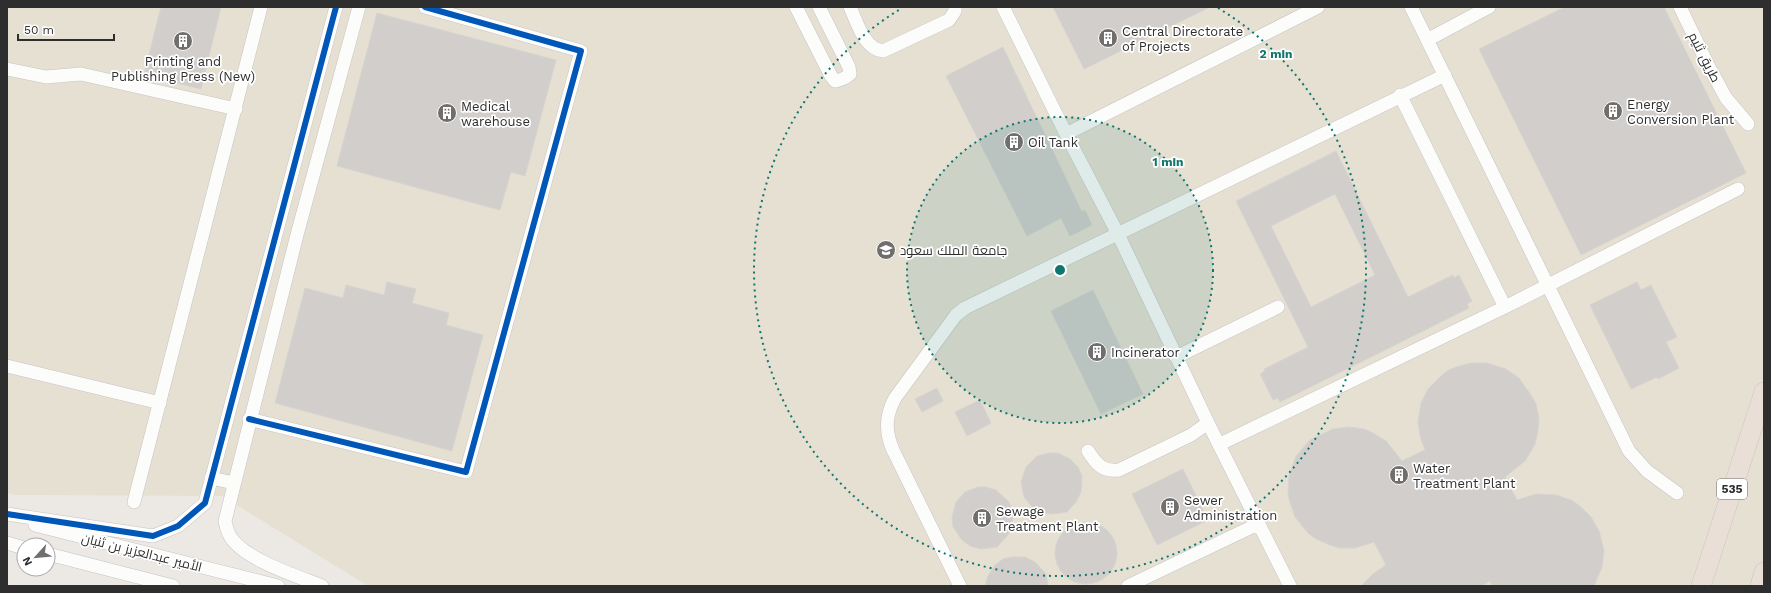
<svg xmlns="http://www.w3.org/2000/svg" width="1771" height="593" viewBox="0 0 1771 593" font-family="'Work Sans',Cairo,sans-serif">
  <rect width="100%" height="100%" fill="#ece8e4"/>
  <path fill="#e6e0d3" d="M 7,7 L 1764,7 L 1764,586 L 368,586 L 222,496 L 15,495 L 7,493 Z"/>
  <path fill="#d1cecb" stroke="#d7d4d0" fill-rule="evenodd" d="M 161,7 L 221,7 L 201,89 L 144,75 Z
    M 1053,7 L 1210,7 L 1084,69 Z
    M 1565,7 L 1664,7 L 1746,173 L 1581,255 L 1479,49 Z
    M 377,13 L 556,60 L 525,176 L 511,172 L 500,210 L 337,166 Z
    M 1003,47 L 1082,212 L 1085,210 L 1092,225 L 1070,236 L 1061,218 L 1027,236 L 946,76 Z
    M 1336,151 L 1408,297 L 1453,275 L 1454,278 L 1459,275 L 1472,301 L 1467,304 L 1469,308 L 1369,358 L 1280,402 L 1278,398 L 1273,400 L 1260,374 L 1265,371 L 1264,369 L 1308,347 L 1236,201 ZM 1335,194 L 1375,275 L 1311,307 L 1271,226 Z
    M 387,282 L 416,289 L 412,303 L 449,313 L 446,325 L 483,335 L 452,451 L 275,403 L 305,288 L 343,298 L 346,285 L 384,295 Z
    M 1637,282 L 1641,290 L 1651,285 L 1677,337 L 1666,342 L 1679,368 L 1658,379 L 1657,377 L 1631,389 L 1590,305 Z
    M 1093,290 L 1143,394 L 1101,414 L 1051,311 Z
    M 1471,363 L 1487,363 L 1506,369 L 1519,378 L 1531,395 L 1536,404 L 1539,419 L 1538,430 L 1535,444 L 1525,461 L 1505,477 L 1517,500 L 1536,494 L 1556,495 L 1571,500 L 1580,506 L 1591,517 L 1599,531 L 1604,551 L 1602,567 L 1594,586 L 1492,586 L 1490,581 L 1481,586 L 1361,586 L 1373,574 L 1386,565 L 1374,542 L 1355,548 L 1340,548 L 1330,545 L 1316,539 L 1308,533 L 1295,517 L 1288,496 L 1289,476 L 1296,456 L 1310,440 L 1333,429 L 1348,427 L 1364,429 L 1373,433 L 1386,441 L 1402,461 L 1425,450 L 1420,436 L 1418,422 L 1421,403 L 1428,389 L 1439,378 L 1447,371 L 1456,367 Z
    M 937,388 L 943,401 L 922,412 L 915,399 Z
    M 980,400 L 991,423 L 967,436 L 955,412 Z
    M 1050,453 L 1058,453 L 1070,459 L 1078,467 L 1082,476 L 1081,492 L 1076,502 L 1067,512 L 1053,514 L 1045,513 L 1033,508 L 1024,497 L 1021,482 L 1026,467 L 1037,456 Z
    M 1183,469 L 1208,520 L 1157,545 L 1132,494 Z
    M 978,487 L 986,487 L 996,490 L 1009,502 L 1013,512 L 1012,525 L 1008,535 L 997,547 L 981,549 L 970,546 L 962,540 L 953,527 L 952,517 L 956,502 L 965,492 Z
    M1055 553a31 31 0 1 1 62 0a31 31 0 1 1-62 0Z
    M 1012,557 L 1025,557 L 1035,562 L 1046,574 L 1048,586 L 985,586 L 988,576 L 995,565 L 1003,559 Z"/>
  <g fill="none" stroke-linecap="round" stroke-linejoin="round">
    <defs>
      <path id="minor" d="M 796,7 L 831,76 L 835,81 C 841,80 846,78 850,74 L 849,67 L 819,7
        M 850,7 C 857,22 864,49 883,51 L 949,20 L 955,11 L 955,7
        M 1003,7 L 1066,134 L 1118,234 L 1208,423 L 1290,586
        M 1411,7 L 1629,451 L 1647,471 L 1677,493
        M 1680,7 L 1708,65 L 1726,98 L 1748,124
        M 1427,40 L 1489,7
        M 7,69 L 46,77 L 81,74 L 236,109
        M 1400,95 L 1505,307
        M 1066,134 L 1318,7
        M 1176,357 L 1278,307
        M 7,366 L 160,403
        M 249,419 L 466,472 L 581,51 L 425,7
        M 1220,444 L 1505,307 L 1738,189
        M 1088,451 C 1096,464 1103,472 1119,470 L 1191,435 L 1208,423
        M 211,478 L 234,483
        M 134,502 L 261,7
        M 7,514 L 153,536 L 178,526 L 205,503 L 336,7
        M 35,525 L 278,586
        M 7,543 L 24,548
        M 48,554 L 173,586
        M 322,586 C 297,576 243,559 230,536 C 227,531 226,525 225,521 L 298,231 L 359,7
        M 960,586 L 893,450 C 885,432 885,416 895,398 L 956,315 L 965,308 L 1445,75
        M 1128,586 L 1258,524"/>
      <path id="highway" d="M 1701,586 L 1764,392
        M 1760,586 L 1764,572"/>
    </defs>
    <use href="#minor" stroke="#c5c4c5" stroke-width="14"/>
    <use href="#highway" stroke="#c6c5c4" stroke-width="20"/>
    <use href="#minor" stroke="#fcfcfb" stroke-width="13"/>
    <use href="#highway" stroke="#eadfd6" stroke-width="19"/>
    <defs>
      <path id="cycleway" d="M 249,419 L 466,472 L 581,51 L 425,7
        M 7,514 L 153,536 L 178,526 L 205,503 L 336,7"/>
    </defs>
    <use href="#cycleway" stroke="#fff" stroke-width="8"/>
    <use href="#cycleway" stroke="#0057b8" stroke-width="6"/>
  </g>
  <circle cx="1060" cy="270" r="153" fill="#0f766e" fill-opacity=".12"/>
  <g fill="none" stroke="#0f766e" stroke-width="2" stroke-dasharray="2 4">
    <circle cx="1060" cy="270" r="153"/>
    <path d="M1218 8A306 306 0 1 1 902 8"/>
  </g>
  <defs>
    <symbol id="building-disc" viewBox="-11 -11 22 22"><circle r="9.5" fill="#706f6e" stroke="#fff"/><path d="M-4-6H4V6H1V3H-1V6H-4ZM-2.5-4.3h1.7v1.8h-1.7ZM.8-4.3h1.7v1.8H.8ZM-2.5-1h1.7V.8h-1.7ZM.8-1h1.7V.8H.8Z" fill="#fff"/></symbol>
    <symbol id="university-disc" viewBox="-11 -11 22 22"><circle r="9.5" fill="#706f6e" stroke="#fff"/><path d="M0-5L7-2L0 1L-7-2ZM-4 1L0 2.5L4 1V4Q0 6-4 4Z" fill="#fff"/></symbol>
  </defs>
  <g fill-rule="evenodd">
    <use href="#building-disc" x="1097" y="27" width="22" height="22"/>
    <use href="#building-disc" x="172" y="30" width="22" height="22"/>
    <use href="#building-disc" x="1602" y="100" width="22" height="22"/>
    <use href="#building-disc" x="436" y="102" width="22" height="22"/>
    <use href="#building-disc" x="1003" y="131" width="22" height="22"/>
    <use href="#university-disc" x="875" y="239" width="22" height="22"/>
    <use href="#building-disc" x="1086" y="341" width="22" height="22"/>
    <use href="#building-disc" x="1388" y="464" width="22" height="22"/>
    <use href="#building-disc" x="1159" y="496" width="22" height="22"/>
    <use href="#building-disc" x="971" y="507" width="22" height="22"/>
  </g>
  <g text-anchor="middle" stroke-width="3.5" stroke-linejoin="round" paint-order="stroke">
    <rect fill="#fff" stroke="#6d6d6d" stroke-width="1" x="1717" y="479" width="30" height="20" rx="3"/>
    <g font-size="12" font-weight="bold" fill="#2e2e2e">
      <text x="1732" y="493">535</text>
    </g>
    <g font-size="13" fill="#2e2e2e" stroke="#fff" text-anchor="start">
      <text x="1122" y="36">Central Directorate<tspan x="1122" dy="15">of Projects</tspan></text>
      <text x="183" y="66" text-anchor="middle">Printing and<tspan x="183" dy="15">Publishing Press (New)</tspan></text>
      <text x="1627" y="109">Energy<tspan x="1627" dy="15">Conversion Plant</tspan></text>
      <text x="461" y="111">Medical<tspan x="461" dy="15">warehouse</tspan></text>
      <text x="1028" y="147">Oil Tank</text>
      <text x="900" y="255">جامعة الملك سعود</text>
      <text x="1111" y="357">Incinerator</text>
      <text x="1413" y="473">Water<tspan x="1413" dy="15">Treatment Plant</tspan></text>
      <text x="1184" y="505">Sewer<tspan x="1184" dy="15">Administration</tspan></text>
      <text x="996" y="516">Sewage<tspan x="996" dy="15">Treatment Plant</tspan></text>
    </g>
    <g font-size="13" fill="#2e2e2e" stroke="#fff">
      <text transform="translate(1705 57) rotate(63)" y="5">طريق ثليم</text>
      <text transform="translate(142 552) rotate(14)" y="5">الأمير عبدالعزيز بن ثنيان</text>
    </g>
  </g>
  <circle cx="1060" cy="270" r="6" fill="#0f766e" stroke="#fff" stroke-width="2"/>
  <g font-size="12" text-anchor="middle" font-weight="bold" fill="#0f766e" stroke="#fff" stroke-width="3.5" stroke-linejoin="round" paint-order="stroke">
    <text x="1276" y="58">2 min</text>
    <text x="1168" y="166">1 min</text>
  </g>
  <rect width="1771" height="593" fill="none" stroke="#2e2e2e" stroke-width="16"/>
  <g transform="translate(36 557) rotate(243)"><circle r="19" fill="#ffffff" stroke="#ababab"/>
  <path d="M0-3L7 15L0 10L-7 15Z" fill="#706f6e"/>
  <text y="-6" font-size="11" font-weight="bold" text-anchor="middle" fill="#2e2e2e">N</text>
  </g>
  <path d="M18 34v6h96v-6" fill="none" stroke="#2e2e2e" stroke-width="2"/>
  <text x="24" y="34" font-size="12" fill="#2e2e2e" stroke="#ffffff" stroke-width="3" paint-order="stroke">50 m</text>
</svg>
